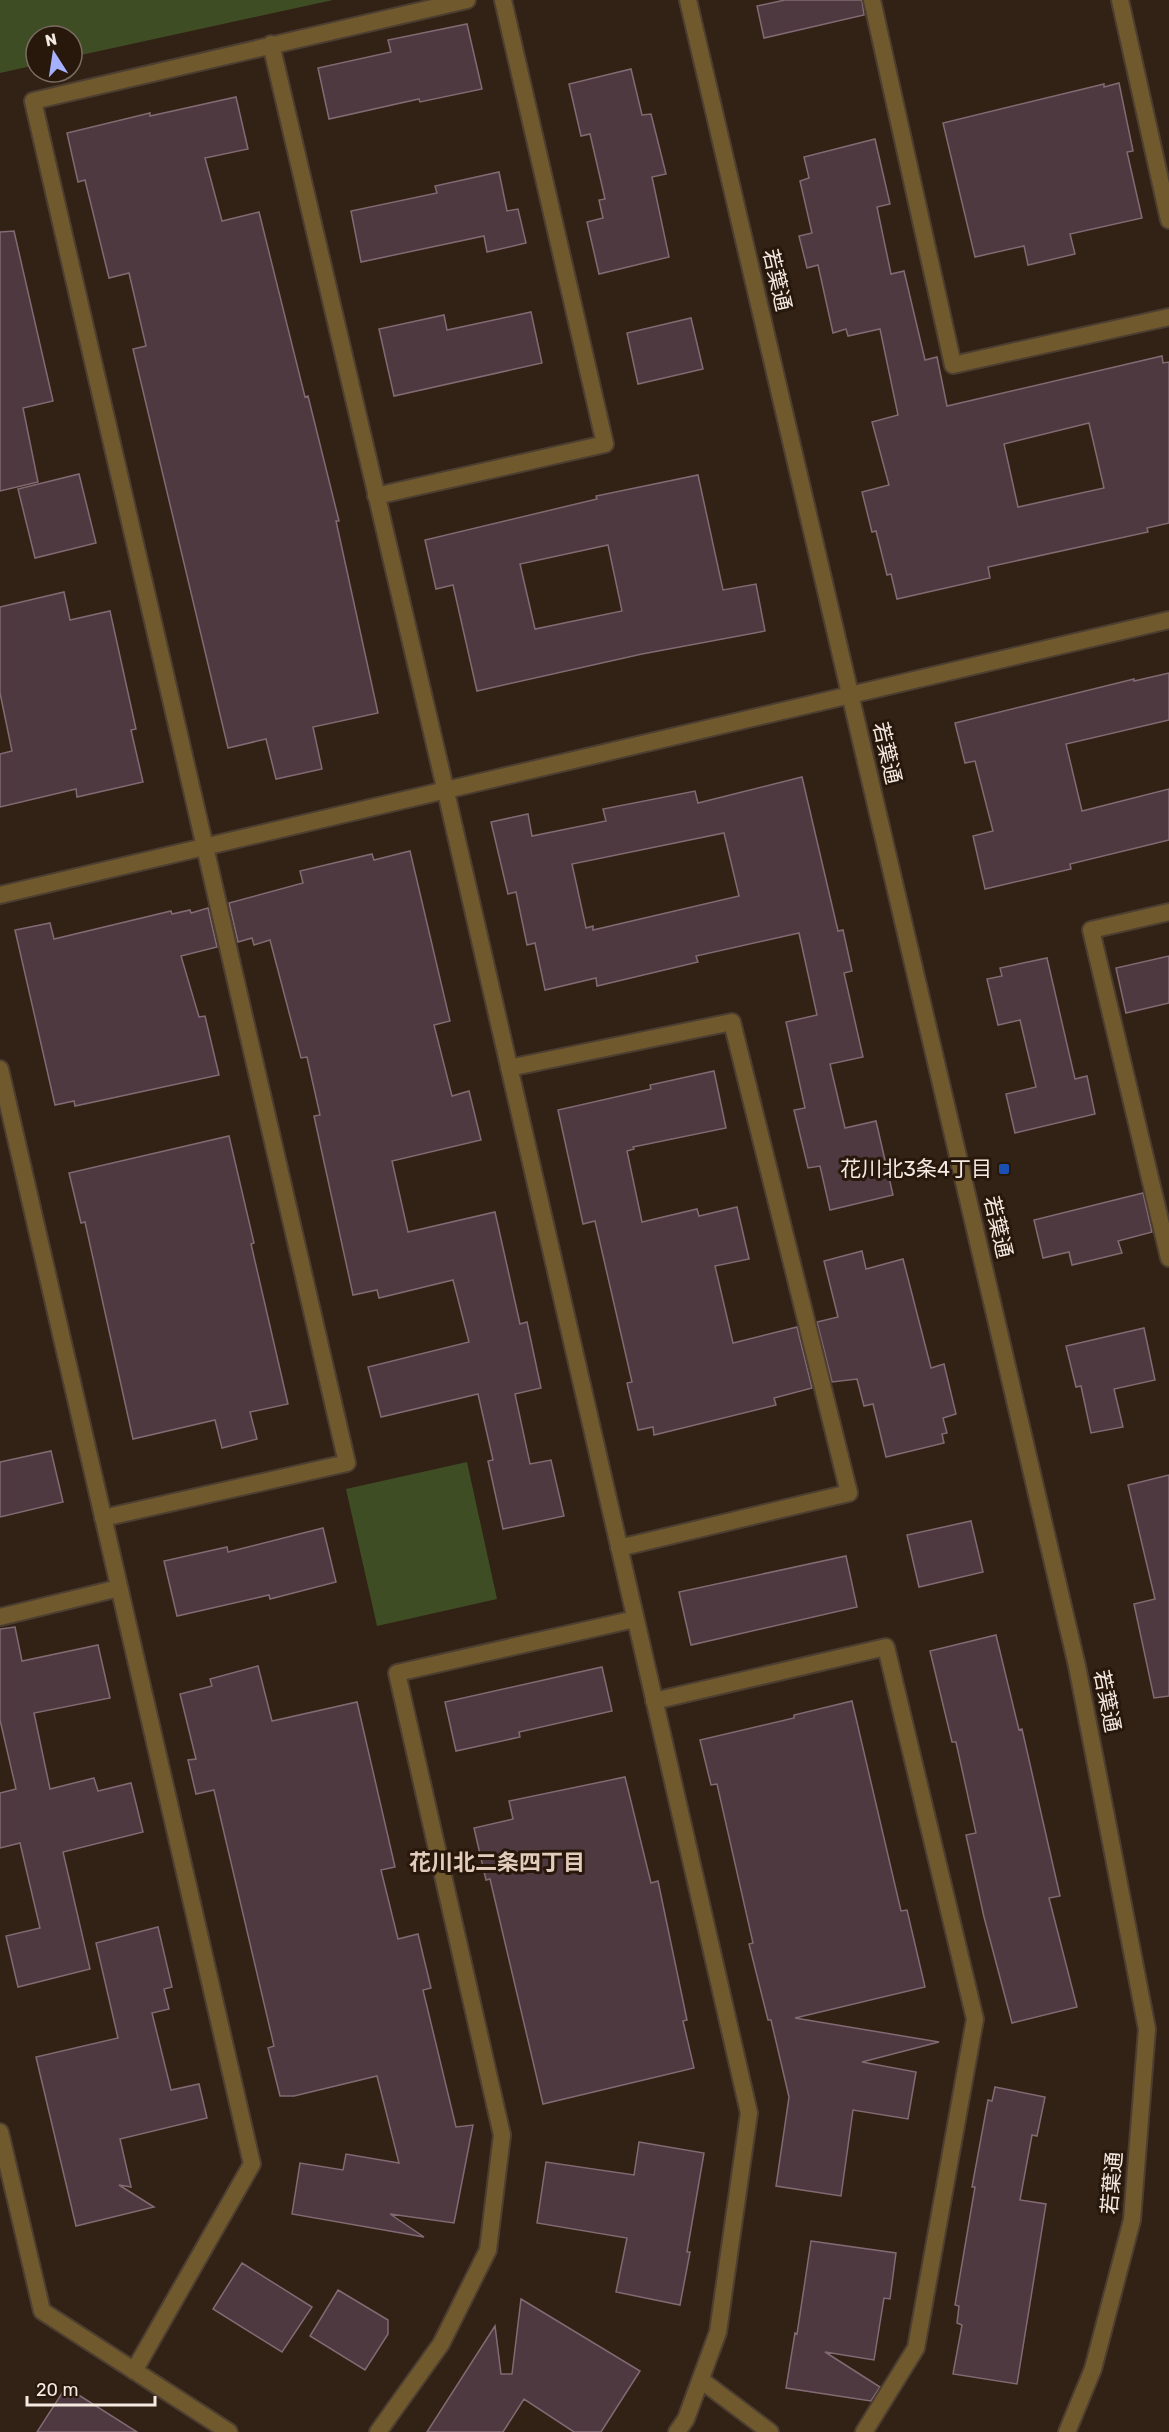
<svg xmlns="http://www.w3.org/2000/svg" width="1169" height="2432" viewBox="0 0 1169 2432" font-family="Rubik,'Noto Sans JP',sans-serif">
  <rect width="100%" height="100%" fill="#322215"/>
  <path fill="#3f4d24" d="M 0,0 L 333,0 L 72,57 L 72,36 L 36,36 L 36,65 L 0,73 Z
    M 467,1462 L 497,1599 L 377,1626 L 346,1489 Z"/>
  <path fill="#4e3941" stroke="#826a73" stroke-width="1.5" fill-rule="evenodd" d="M 785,0 L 862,0 L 864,15 L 764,38 L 757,6 Z
    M 467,24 L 482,89 L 420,102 L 419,99 L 329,119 L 318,68 L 391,52 L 388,40 Z
    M 631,69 L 642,115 L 651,114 L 666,174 L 652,177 L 669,257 L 599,274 L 587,222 L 603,218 L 599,200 L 605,199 L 590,134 L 581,136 L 569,84 Z
    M 1119,83 L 1133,151 L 1127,152 L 1142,218 L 1070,234 L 1075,254 L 1028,265 L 1024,246 L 975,257 L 943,123 L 1104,84 L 1104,87 Z
    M 236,97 L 248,149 L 205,158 L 222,221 L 259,212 L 305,397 L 308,396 L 339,521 L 336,521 L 378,713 L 313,727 L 322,769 L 276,779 L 266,739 L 228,748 L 133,349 L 146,346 L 129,273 L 109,278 L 85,180 L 78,182 L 67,133 L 150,113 L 150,116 Z
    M 875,139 L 890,204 L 877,207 L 891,274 L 904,271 L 925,360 L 937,357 L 947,406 L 1162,356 L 1163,363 L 1169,362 L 1169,523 L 1147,528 L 1148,532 L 988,567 L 990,578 L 897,599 L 891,574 L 887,575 L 876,531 L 872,532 L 862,492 L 889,485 L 872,422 L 898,415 L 880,329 L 848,336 L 846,329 L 833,333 L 818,265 L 807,268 L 799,236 L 812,233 L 800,181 L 809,178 L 804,157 ZM 1089,423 L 1104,488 L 1018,507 L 1004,444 Z
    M 499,172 L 507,211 L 518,209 L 526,243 L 487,252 L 484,236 L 361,262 L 351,211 L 437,193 L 435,186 Z
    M 14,231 L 53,401 L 23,408 L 38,482 L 0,491 L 0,232 Z
    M 531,312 L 542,363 L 394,396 L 379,329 L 444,315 L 447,330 Z
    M 691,318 L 703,369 L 638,384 L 627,333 Z
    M 79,474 L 96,543 L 35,558 L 18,489 Z
    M 698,475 L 723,590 L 756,584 L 765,631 L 642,654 L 477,691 L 453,585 L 436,589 L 425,540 L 597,499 L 596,496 ZM 608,545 L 622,611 L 535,629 L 520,564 Z
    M 64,592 L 70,620 L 110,611 L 136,729 L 131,730 L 143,782 L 77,797 L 76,789 L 0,807 L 0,754 L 12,751 L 0,693 L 0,607 Z
    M 1169,673 L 1169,720 L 1066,744 L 1082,811 L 1169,789 L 1169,840 L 1070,864 L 1071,869 L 985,889 L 973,836 L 993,831 L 975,761 L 965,763 L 955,723 L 1134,679 L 1134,681 Z
    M 802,777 L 838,931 L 843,930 L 852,971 L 844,973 L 863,1057 L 830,1064 L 845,1128 L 876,1121 L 893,1195 L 830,1210 L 820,1166 L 808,1168 L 794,1110 L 805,1108 L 786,1022 L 817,1015 L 799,933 L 696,956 L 698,962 L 597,986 L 596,978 L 545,990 L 535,943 L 527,945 L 516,892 L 508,894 L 491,822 L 528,814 L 532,836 L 606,821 L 603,809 L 695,791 L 698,803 ZM 724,833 L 739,896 L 593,930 L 593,926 L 586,928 L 572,864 Z
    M 410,851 L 450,1021 L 434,1025 L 452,1096 L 469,1091 L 481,1140 L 392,1161 L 408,1232 L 495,1212 L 520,1324 L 527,1322 L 541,1388 L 515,1394 L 530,1464 L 551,1460 L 564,1516 L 503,1529 L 488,1461 L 493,1460 L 478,1394 L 381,1417 L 368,1367 L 469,1342 L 453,1280 L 379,1298 L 377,1290 L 353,1295 L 314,1116 L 320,1115 L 307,1057 L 301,1058 L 270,940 L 254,945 L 252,938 L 238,942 L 229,903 L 303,883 L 300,871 L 372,854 L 374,860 Z
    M 208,908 L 217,947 L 181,956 L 199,1017 L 205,1016 L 219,1075 L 75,1106 L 74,1101 L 55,1105 L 15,930 L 50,923 L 54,939 L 171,911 L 172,914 L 190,910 L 191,913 Z
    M 1169,956 L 1169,1003 L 1126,1013 L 1116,968 Z
    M 1047,958 L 1075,1079 L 1087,1076 L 1095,1114 L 1015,1133 L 1006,1094 L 1036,1087 L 1020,1020 L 998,1025 L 987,979 L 1002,976 L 1000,968 Z
    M 714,1071 L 726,1128 L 633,1147 L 634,1149 L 627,1151 L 642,1222 L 697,1209 L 699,1216 L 737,1207 L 749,1259 L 715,1266 L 733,1343 L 797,1327 L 812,1388 L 774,1398 L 776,1405 L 654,1435 L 653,1427 L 638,1430 L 627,1383 L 632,1382 L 595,1221 L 583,1224 L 558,1110 L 651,1089 L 650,1085 Z
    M 229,1136 L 254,1243 L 251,1244 L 288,1404 L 250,1412 L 257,1439 L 222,1448 L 215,1420 L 133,1439 L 85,1222 L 81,1223 L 69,1173 Z
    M 1143,1193 L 1152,1232 L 1118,1241 L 1122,1253 L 1072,1265 L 1069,1252 L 1043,1258 L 1034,1220 Z
    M 862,1251 L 866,1269 L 903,1259 L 931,1368 L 944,1364 L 956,1414 L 943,1418 L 947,1433 L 942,1434 L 944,1443 L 886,1457 L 873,1404 L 864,1406 L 857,1379 L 832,1382 L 817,1322 L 838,1317 L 824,1261 Z
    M 1144,1328 L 1155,1380 L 1114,1389 L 1123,1427 L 1091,1433 L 1081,1386 L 1076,1387 L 1066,1346 Z
    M 51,1451 L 63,1502 L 0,1517 L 0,1462 Z
    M 1169,1475 L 1169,1696 L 1154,1698 L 1134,1604 L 1155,1599 L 1128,1485 Z
    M 971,1521 L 983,1572 L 919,1587 L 907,1535 Z
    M 323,1528 L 336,1582 L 270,1599 L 269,1595 L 177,1616 L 164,1561 L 227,1547 L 228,1552 Z
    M 846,1556 L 857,1607 L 691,1645 L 679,1592 Z
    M 15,1627 L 22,1661 L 98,1645 L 110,1698 L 34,1713 L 50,1789 L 94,1778 L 98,1791 L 131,1783 L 143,1832 L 63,1852 L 90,1969 L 18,1987 L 6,1936 L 40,1928 L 20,1843 L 0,1848 L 0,1793 L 16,1789 L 0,1720 L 0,1629 Z
    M 996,1635 L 1019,1730 L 1022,1729 L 1049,1848 L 1060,1896 L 1049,1898 L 1077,2007 L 1012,2023 L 984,1917 L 966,1835 L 976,1833 L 956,1742 L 952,1742 L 930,1651 Z
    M 258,1666 L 272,1721 L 357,1702 L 395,1867 L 381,1870 L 398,1939 L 418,1934 L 431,1988 L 423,1990 L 456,2127 L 473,2125 L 454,2223 L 390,2214 L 424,2237 L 292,2214 L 300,2163 L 343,2170 L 346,2154 L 399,2163 L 377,2076 L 294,2096 L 280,2096 L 268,2048 L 274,2046 L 214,1790 L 196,1794 L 188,1760 L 196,1759 L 180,1694 L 212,1686 L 210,1679 Z
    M 602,1667 L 612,1711 L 519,1732 L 520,1737 L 456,1751 L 445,1702 Z
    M 852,1701 L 901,1911 L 907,1910 L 925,1987 L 795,2018 L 939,2042 L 862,2062 L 916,2072 L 908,2119 L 853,2110 L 841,2196 L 776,2186 L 789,2097 L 771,2020 L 768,2020 L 749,1944 L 753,1943 L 717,1784 L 711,1785 L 700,1740 L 794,1718 L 794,1715 Z
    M 625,1777 L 651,1883 L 658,1881 L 687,2020 L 683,2021 L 694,2068 L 543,2104 L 490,1879 L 486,1880 L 474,1828 L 513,1819 L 509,1801 Z
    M 158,1927 L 172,1987 L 164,1989 L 169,2009 L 152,2013 L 171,2090 L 199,2084 L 207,2118 L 120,2139 L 131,2187 L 119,2185 L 154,2207 L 76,2226 L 36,2057 L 118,2038 L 96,1943 Z
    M 995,2087 L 1045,2097 L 1037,2136 L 1032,2135 L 1020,2200 L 1046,2204 L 1017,2384 L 953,2374 L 962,2325 L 957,2323 L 959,2306 L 955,2305 L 975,2187 L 972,2187 L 988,2100 L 992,2101 Z
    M 639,2142 L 704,2153 L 687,2252 L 690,2252 L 680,2305 L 616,2292 L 627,2238 L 537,2223 L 546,2162 L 634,2175 Z
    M 811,2241 L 896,2253 L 890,2299 L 884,2298 L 874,2360 L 825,2352 L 880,2387 L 871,2401 L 786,2388 L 795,2333 L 797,2334 Z
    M 242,2263 L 312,2307 L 282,2352 L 213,2309 Z
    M 338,2290 L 388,2320 L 388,2334 L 365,2370 L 310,2336 Z
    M 521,2299 L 640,2371 L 601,2432 L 574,2432 L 524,2399 L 503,2432 L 427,2432 L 495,2326 L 501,2374 L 512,2374 Z
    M 66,2387 L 137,2432 L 37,2432 Z"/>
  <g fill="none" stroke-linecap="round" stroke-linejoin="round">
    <defs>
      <path id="minor" d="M 872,0 L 953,365 L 1169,317
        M 1120,0 L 1169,220
        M 271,44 L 446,792 L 749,2113 L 718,2332 L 686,2419 L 677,2432
        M 376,496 L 605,444 L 503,0
        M 0,895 C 390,805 779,710 1169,620
        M 1169,912 L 1091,930 L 1169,1258
        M 509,1068 L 732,1022 L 849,1493 L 619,1548
        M 0,1069 L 252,2164 L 134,2371
        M 103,1518 L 347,1463 L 33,101 L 467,0
        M 0,1617 L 119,1588
        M 654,1701 L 886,1647 L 975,2019 L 916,2348 L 864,2432
        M 0,2132 L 42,2311 L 229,2432
        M 701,2380 L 770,2432
        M 378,2432 L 441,2344 L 488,2250 L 502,2135 L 397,1673 L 635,1619"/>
      <path id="tertiary" d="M 688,0 L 1077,1666 L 1147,2029 L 1132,2220 L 1093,2369 L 1067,2432"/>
    </defs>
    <use href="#minor" stroke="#4d3e32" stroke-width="20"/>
    <use href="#tertiary" stroke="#4d3e32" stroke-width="20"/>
    <use href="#minor" stroke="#6f592d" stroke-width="16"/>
    <use href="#tertiary" stroke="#6f592d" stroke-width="16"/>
  </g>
  <rect fill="#1a4fb4" stroke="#28180c" stroke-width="2" x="998" y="1163" width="12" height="12" rx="3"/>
  <g text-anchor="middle" stroke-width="6" stroke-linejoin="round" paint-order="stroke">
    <g font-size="21" fill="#f5eae1" stroke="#28180c">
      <text transform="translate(777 280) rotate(77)" y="7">若葉通</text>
      <text transform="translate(887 753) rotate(77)" y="7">若葉通</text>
      <text transform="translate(998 1227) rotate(77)" y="7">若葉通</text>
      <text transform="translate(1107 1701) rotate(79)" y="7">若葉通</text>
      <text transform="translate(1112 2183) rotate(-85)" y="7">若葉通</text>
    </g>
    <g font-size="21" fill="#f5eae1" stroke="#28180c" text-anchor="end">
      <text x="992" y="1176">花川北3条4丁目</text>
    </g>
    <g font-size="22" font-weight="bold" fill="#e2ccbc" stroke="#28180c">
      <text x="497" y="1870">花川北二条四丁目</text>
    </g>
  </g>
  <g transform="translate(54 54) rotate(348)"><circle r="28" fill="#28180c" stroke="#7a6c61" stroke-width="1.5"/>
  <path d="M0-4.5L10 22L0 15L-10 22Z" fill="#a5b1fc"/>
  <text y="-9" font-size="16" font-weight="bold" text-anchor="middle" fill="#f5eae1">N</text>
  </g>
  <path d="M27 2396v9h128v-9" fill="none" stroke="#f5eae1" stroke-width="3"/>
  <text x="36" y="2396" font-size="18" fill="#f5eae1" stroke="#28180c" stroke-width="4.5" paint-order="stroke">20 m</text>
</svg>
